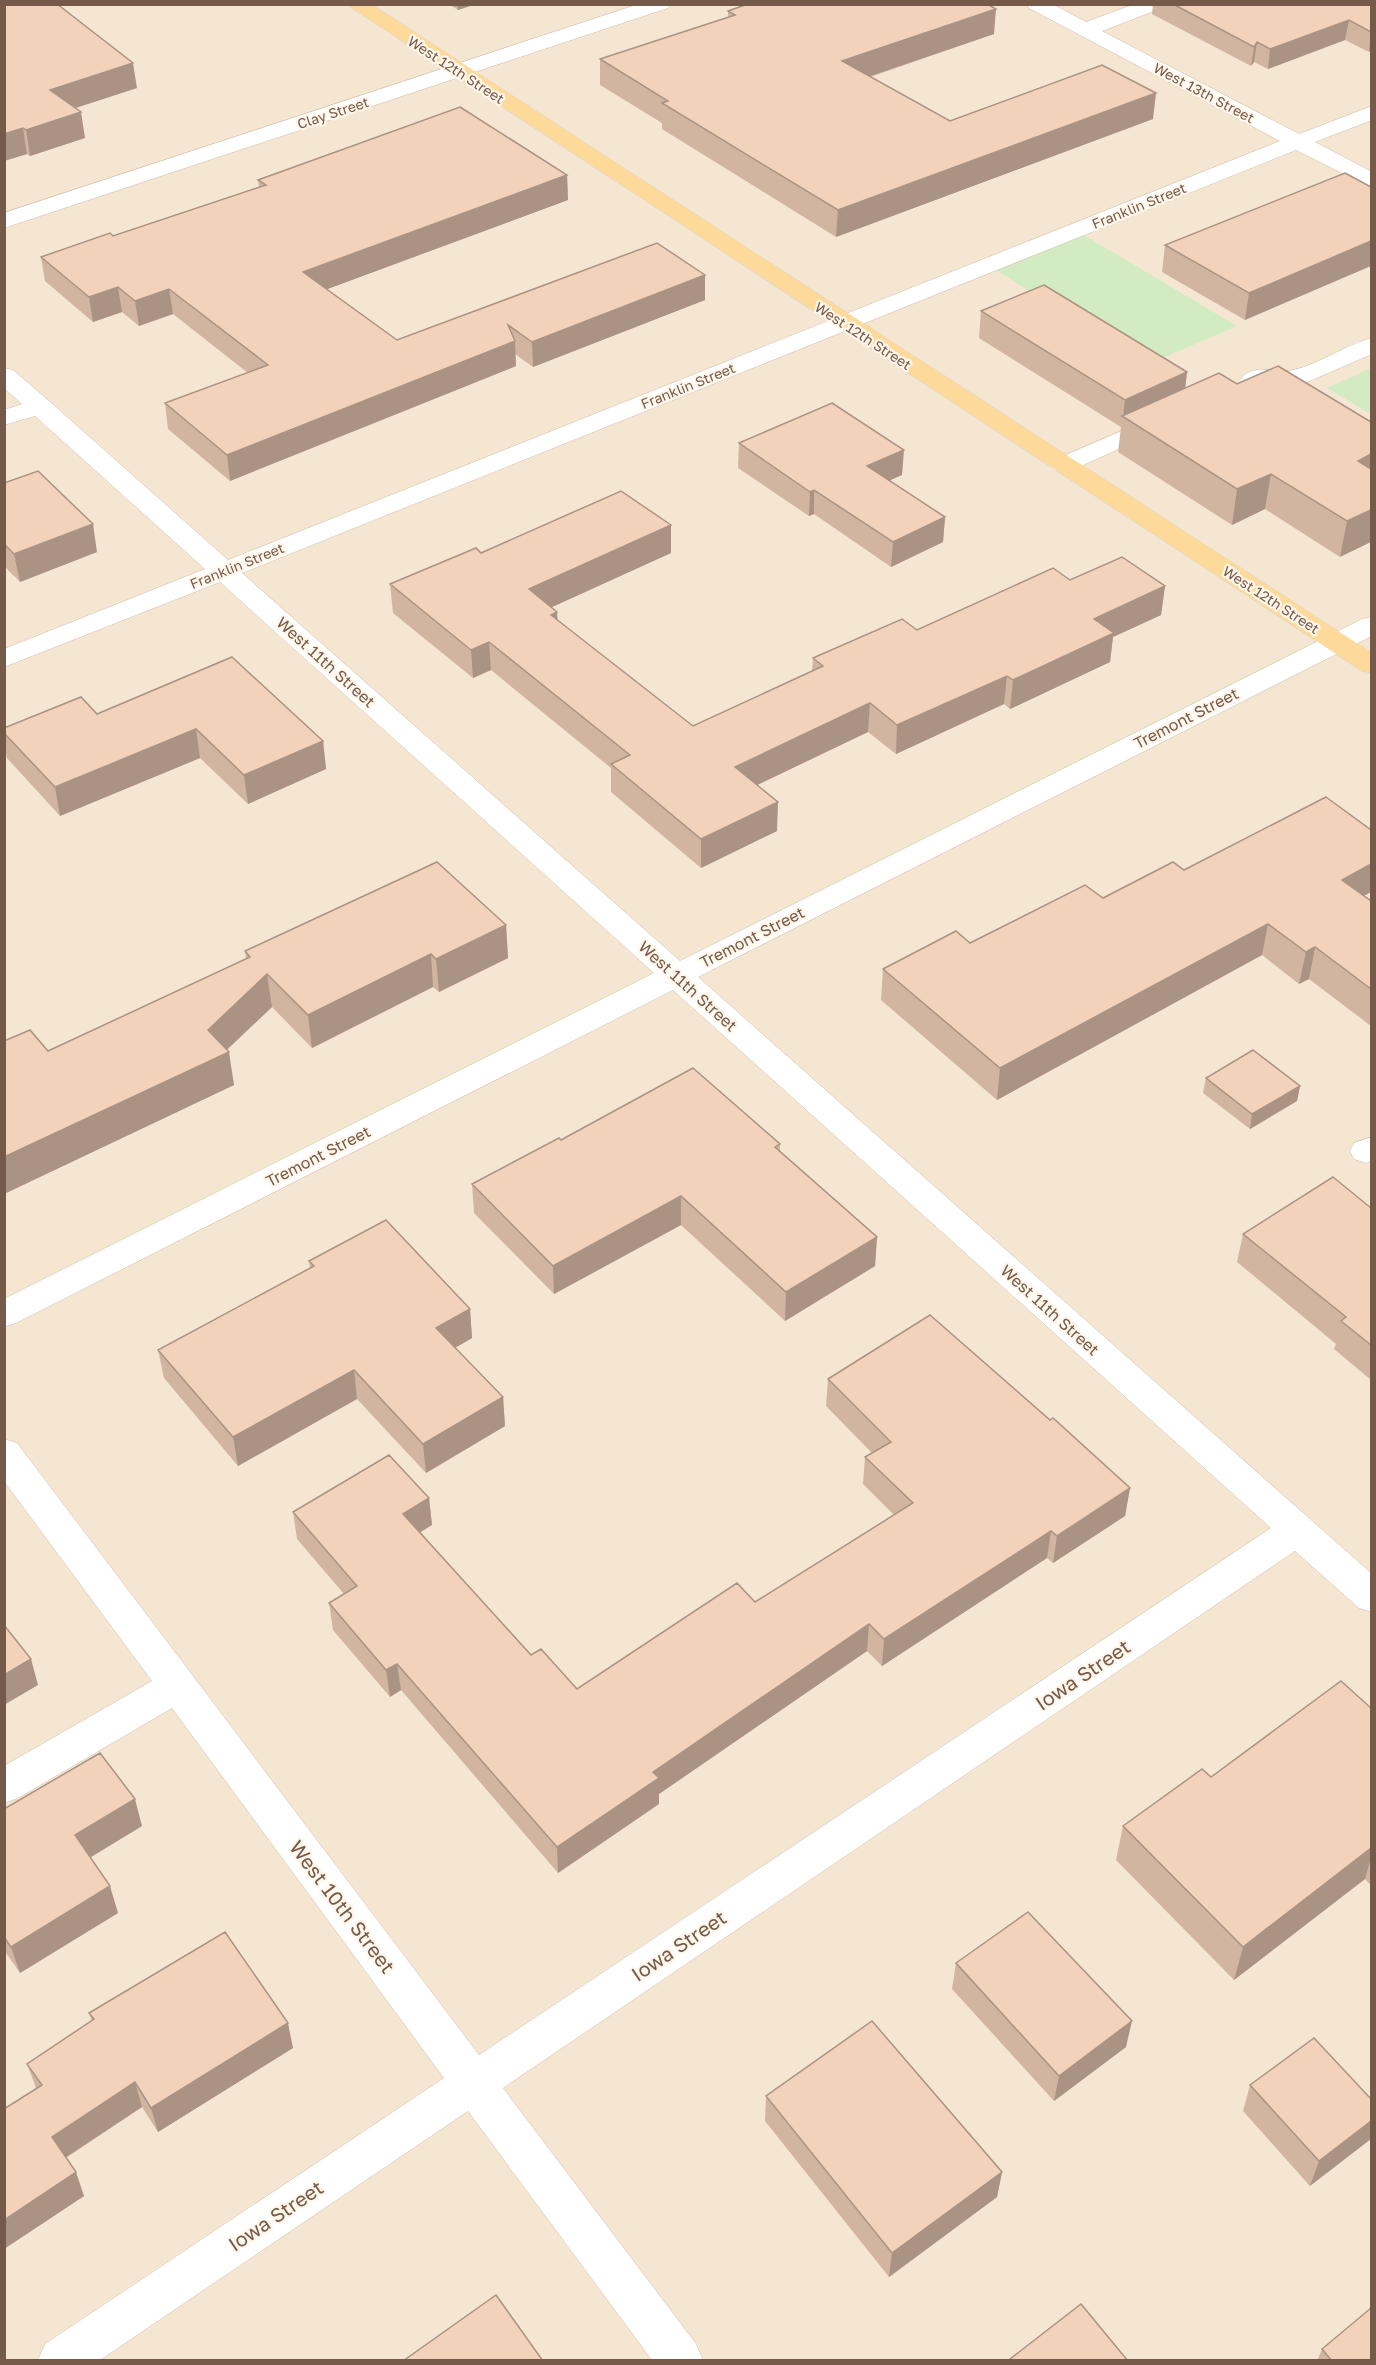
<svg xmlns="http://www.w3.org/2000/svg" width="1376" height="2365" viewBox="0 0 1376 2365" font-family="'Golos Text',sans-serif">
  <rect width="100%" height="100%" fill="#fdf4e4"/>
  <path fill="#f5e6d2" d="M 5,5 L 1371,5 L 1371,2360 L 5,2360 Z"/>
  <path fill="#d2ebc2" d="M 1077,231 L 1237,326 L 1149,364 L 989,266 Z
    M 1371,368 L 1371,414 L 1327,388 Z"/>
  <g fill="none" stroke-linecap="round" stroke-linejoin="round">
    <defs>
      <path id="minor" d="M 639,4 L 671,4 L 668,8 L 4,228 L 4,213 Z
        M 1026,4 L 1052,4 L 1086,22 L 1135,4 L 1165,4 L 1162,8 L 1102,31 L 1299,134 L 1372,106 L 1372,120 L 1315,142 L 1372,172 L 1372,188 L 1296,150 L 242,573 L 680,961 L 1362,619 L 1372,617 L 1372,636 L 698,977 L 1372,1574 L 1372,1612 L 1359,1608 L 1295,1551 L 503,2088 L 696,2344 L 703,2360 L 652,2360 L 468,2111 L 100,2360 L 38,2360 L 45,2344 L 444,2078 L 172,1708 L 18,1798 L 4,1803 L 4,1766 L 152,1681 L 4,1481 L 4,1439 L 17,1443 L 479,2055 L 1271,1528 L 673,990 L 16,1323 L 4,1327 L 4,1299 L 654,973 L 220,582 L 4,667 L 4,649 L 205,569 L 35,416 L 4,425 L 4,410 L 22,404 L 4,388 L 4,368 L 13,370 L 49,401 L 228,560 L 1280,141 L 1029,8 Z
        M 1372,338 L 1372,354 L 1305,383 C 1295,386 1252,387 1243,385 L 1240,380 C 1252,362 1275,374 1293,370 C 1318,365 1345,345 1372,338 Z
        M 1161,414 L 1170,416 L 1173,421 L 1170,426 L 1072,470 L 1063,473 L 1054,470 L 1050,465 L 1054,460 Z
        M 1372,1137 L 1372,1161 L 1366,1163 L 1354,1159 L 1350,1151 L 1354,1143 Z"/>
      <path id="major" d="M 346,4 L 371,4 L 1372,653 L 1372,673 L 1362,671 Z"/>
    </defs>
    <use href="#minor" stroke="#d1bead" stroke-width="1"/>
    <use href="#major" stroke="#dbd4d0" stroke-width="1"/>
    <use href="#minor" fill="#fff" fill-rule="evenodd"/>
    <use href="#major" fill="#feda9a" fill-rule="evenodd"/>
  </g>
  <path fill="#d1b5a1" d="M 4,4 L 137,88 L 75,108 L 85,138 L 30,156 L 27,154 L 4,161 Z
    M 449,4 L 476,4 L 458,10 Z
    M 1153,4 L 1371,4 L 1371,50 L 1369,52 L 1345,40 L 1268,69 L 1254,62 L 1251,66 L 1152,14 Z
    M 728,11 L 994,34 L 870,77 L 950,121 L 1153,119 L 836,237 L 662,129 L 662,123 L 600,85 L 600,59 L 728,17 Z
    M 567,175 L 568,200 L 327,289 L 397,340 L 705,275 L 705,300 L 533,367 L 515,354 L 516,366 L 230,481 L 168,429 L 165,403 L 248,373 L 173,314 L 139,326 L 122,312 L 93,322 L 45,281 L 41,257 L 113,236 L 259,188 L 258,180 Z
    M 1371,187 L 1245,320 L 1162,272 L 1165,245 Z
    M 981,311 L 1187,372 L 1185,388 L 1237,384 L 1371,422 L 1340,557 L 1265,509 L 1232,525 L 1118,452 L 1121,427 L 979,338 Z
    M 739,443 L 902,475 L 889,480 L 945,517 L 943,542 L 891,567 L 814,514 L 809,516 L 738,468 Z
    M 4,483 L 97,552 L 20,582 L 4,566 Z
    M 671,525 L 671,553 L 552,607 L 558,621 L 693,726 L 812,671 L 813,658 L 917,630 L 1070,580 L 1165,586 L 1161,615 L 1113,637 L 1110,662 L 1010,709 L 1004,704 L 896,754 L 868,732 L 757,785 L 777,831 L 701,868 L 611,792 L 611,768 L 491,670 L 473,678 L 393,613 L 390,584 L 481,553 Z
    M 97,714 L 323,741 L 326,769 L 248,804 L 200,758 L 60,816 L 7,758 L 4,746 L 4,728 Z
    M 1371,830 L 1371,892 L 1364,896 L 1371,901 L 1371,1026 L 1309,979 L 1299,984 L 1262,955 L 997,1100 L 881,1000 L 883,969 L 970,943 L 1184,870 Z
    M 506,925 L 508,958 L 439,992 L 433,987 L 312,1048 L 272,1007 L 227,1050 L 234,1085 L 4,1194 L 4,1041 L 48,1051 L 246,959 L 245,951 Z
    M 1206,1078 L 1300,1086 L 1297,1101 L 1250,1129 L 1203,1093 Z
    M 561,1140 L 780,1144 L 780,1151 L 877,1237 L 875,1266 L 785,1321 L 681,1225 L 554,1294 L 474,1213 L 472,1184 Z
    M 1371,1208 L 1371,1380 L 1334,1349 L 1336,1344 L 1237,1262 L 1243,1234 Z
    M 309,1261 L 470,1309 L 472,1338 L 455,1348 L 503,1397 L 505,1426 L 426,1473 L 357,1399 L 238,1466 L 164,1378 L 158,1350 L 310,1268 Z
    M 828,1379 L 1130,1488 L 1125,1516 L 1053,1563 L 1047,1558 L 882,1666 L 867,1651 L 659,1794 L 659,1804 L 558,1873 L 401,1690 L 390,1697 L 333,1630 L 329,1603 L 344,1594 L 297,1539 L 293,1512 L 429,1498 L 432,1525 L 420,1532 L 531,1655 L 577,1689 L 755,1602 L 894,1515 L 863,1484 L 865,1457 L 872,1453 L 826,1406 Z
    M 1371,1708 L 1371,1885 L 1365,1879 L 1234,1980 L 1116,1860 L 1123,1826 L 1211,1777 Z
    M 4,1809 L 142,1826 L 90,1857 L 118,1913 L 20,1973 L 4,1950 Z
    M 956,1963 L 1126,2047 L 1054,2101 L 952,1989 Z
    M 89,2013 L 293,2048 L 158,2132 L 142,2107 L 66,2158 L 84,2196 L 4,2249 L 36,2088 L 27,2064 L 92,2021 Z
    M 1250,2085 L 1371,2099 L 1310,2186 L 1243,2111 Z
    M 766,2096 L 1002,2172 L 997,2197 L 889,2277 L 765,2121 Z
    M 1322,2349 L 1371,2361 L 1317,2361 Z"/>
  <path fill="#aa9383" d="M 457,4 L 476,4 L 458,10 Z
    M 996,9 L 994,34 L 841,86 L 842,61 Z
    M 1349,20 L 1345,40 L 1268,69 L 1270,49 Z
    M 1371,36 L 1371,50 L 1369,52 Z
    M 1257,42 L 1254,62 L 1251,66 L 1254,47 Z
    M 133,63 L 137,88 L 54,115 L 50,90 Z
    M 1156,93 L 1153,119 L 836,237 L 838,210 Z
    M 81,112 L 85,138 L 30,156 L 26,130 Z
    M 23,128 L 27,154 L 4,161 L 4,134 Z
    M 567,175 L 568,200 L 306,297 L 303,272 Z
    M 1371,241 L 1371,266 L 1245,320 L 1249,293 Z
    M 705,275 L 705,300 L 533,367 L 532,342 Z
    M 118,287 L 122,312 L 93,322 L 89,297 Z
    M 169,289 L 173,314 L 139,326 L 135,301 Z
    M 515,341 L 516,366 L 230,481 L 227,455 Z
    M 1187,372 L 1184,399 L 1123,417 L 1125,400 Z
    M 904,450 L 902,475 L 866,491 L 867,466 Z
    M 1371,454 L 1371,487 L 1358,461 Z
    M 1271,474 L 1265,509 L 1232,525 L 1237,489 Z
    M 814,490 L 814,514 L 809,516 L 810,492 Z
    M 1371,510 L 1371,542 L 1340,557 L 1347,521 Z
    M 945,517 L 943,542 L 891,567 L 893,542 Z
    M 93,524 L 97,552 L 20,582 L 14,554 Z
    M 671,525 L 671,553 L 530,617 L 529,589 Z
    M 1165,586 L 1161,615 L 1113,637 L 1110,662 L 1010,709 L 1013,680 L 1094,619 Z
    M 557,612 L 559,640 L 551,615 Z
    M 489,642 L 491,670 L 473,678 L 471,650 Z
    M 1007,676 L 1004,704 L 896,754 L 897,725 Z
    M 870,703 L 868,732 L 734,796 L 735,767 Z
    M 196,729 L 200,758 L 60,816 L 55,787 Z
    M 323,741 L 326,769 L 248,804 L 244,775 Z
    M 778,802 L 777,831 L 701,868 L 701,839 Z
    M 1371,864 L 1371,892 L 1335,911 L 1342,880 Z
    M 1268,924 L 1262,955 L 997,1100 L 1000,1068 Z
    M 506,925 L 508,958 L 439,992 L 436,959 Z
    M 1315,947 L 1309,979 L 1299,984 L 1306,952 Z
    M 431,954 L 433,987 L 312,1048 L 308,1015 Z
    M 267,974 L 272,1007 L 219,1057 L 229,1052 L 234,1085 L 4,1194 L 4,1157 L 208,1030 Z
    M 1300,1086 L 1297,1101 L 1250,1129 L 1252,1114 Z
    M 681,1196 L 681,1225 L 554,1294 L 553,1266 Z
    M 877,1237 L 875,1266 L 785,1321 L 786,1292 Z
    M 470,1309 L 472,1338 L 439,1357 L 436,1328 Z
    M 354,1370 L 357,1399 L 238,1466 L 233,1437 Z
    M 503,1397 L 505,1426 L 426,1473 L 423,1444 Z
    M 1130,1488 L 1125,1516 L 1053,1563 L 1057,1536 Z
    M 429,1498 L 432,1525 L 406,1541 L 403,1514 Z
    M 1051,1531 L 1047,1558 L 882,1666 L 884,1639 Z
    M 869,1624 L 867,1651 L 659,1794 L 659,1804 L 558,1873 L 557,1847 L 653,1772 Z
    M 31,1659 L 38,1685 L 4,1705 L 4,1675 Z
    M 397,1664 L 401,1690 L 390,1697 L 386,1670 Z
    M 135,1799 L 142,1826 L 83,1862 L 75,1835 Z
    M 1371,1848 L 1371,1858 L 1365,1879 L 1234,1980 L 1243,1947 Z
    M 110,1886 L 118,1913 L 20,1973 L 11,1947 Z
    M 1132,2021 L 1126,2047 L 1054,2101 L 1059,2076 Z
    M 288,2023 L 293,2048 L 158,2132 L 151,2108 Z
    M 135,2082 L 142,2107 L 60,2161 L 52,2137 Z
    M 1371,2121 L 1371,2139 L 1310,2186 L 1319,2161 Z
    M 76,2172 L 84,2196 L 4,2249 L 4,2220 Z
    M 1002,2172 L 997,2197 L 889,2277 L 892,2253 Z"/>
  <path fill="#f3d2bb" stroke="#aa9383" stroke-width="1.5" d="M 4,4 L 57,4 L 133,63 L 50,90 L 81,112 L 26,130 L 23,128 L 4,134 Z
    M 748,4 L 987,4 L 996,9 L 842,61 L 950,121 L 1102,65 L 1156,93 L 838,210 L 662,103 L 668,101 L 600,59 L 735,15 L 728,11 Z
    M 1173,4 L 1371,4 L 1371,32 L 1349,20 L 1270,49 L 1257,42 L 1254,47 Z
    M 460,107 L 567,175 L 303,272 L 397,340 L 657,243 L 705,275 L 532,342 L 508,325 L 515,341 L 227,455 L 165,403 L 268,365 L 169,289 L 135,301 L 118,287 L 89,297 L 41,257 L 110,233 L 113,236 L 266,185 L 258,180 Z
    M 1345,173 L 1371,187 L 1371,241 L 1249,293 L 1165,245 Z
    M 1044,285 L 1187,372 L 1125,400 L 981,311 Z
    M 1278,366 L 1371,422 L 1371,454 L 1358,461 L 1371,469 L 1371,510 L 1347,521 L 1271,474 L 1237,489 L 1122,416 L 1219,373 L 1237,384 Z
    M 832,403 L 904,450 L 867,466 L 945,517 L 893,542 L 814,490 L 810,492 L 739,443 Z
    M 38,471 L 93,524 L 14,554 L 4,544 L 4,483 Z
    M 621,491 L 671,525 L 529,589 L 557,612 L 551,615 L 693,726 L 823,666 L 813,658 L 902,619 L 917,630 L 1053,568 L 1070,580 L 1122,557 L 1165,586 L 1094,619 L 1114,633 L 1013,680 L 1007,676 L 897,725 L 870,703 L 735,767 L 778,802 L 701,839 L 611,764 L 630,755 L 489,642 L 471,650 L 390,584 L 476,548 L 481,553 Z
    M 232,657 L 323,741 L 244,775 L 196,729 L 55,787 L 4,733 L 4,728 L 81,697 L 97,714 Z
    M 1326,797 L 1371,830 L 1371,864 L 1342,880 L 1371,901 L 1371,989 L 1315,947 L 1306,952 L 1268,924 L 1000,1068 L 883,969 L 956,931 L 970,943 L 1085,885 L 1103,898 L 1173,862 L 1184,870 Z
    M 437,862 L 506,925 L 436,959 L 431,954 L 308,1015 L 267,974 L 208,1030 L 229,1052 L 4,1157 L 4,1041 L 30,1030 L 48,1051 L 250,957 L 245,951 Z
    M 1253,1050 L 1300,1086 L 1252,1114 L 1206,1078 Z
    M 693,1068 L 780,1144 L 775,1147 L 877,1237 L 786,1292 L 681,1196 L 553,1266 L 472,1184 L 559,1138 L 561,1140 Z
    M 1333,1177 L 1371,1208 L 1371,1345 L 1341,1321 L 1346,1317 L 1243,1234 Z
    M 386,1220 L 470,1309 L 436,1328 L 503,1397 L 423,1444 L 354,1370 L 233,1437 L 158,1350 L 314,1266 L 309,1261 Z
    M 930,1315 L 1050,1420 L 1053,1418 L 1130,1488 L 1057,1536 L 1051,1531 L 884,1639 L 869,1624 L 653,1772 L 659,1778 L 557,1847 L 397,1664 L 386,1670 L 329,1603 L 357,1586 L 293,1512 L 389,1455 L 429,1498 L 403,1514 L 531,1655 L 541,1649 L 577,1689 L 737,1583 L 755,1602 L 913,1503 L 865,1457 L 891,1442 L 828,1379 Z
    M 4,1625 L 31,1659 L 4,1675 Z
    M 1341,1681 L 1371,1708 L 1371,1848 L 1243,1947 L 1123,1826 L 1202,1769 L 1211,1777 Z
    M 100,1753 L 135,1799 L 75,1835 L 110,1886 L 11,1947 L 4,1937 L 4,1809 Z
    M 1028,1912 L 1132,2021 L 1059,2076 L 956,1963 Z
    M 225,1932 L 288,2023 L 151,2108 L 135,2082 L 52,2137 L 76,2172 L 4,2220 L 4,2109 L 42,2085 L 27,2064 L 94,2019 L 89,2013 Z
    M 872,2021 L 1002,2172 L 892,2253 L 766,2096 Z
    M 1314,2038 L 1371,2099 L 1371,2121 L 1319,2161 L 1250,2085 Z
    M 496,2295 L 543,2361 L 403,2361 Z
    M 1081,2304 L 1128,2361 L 1012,2361 L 1010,2359 Z
    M 1371,2308 L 1371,2361 L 1332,2361 L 1322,2349 Z"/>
  <g text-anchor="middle" stroke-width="4.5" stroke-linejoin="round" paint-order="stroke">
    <g font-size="14" fill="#765a49" stroke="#fff7eb">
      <text transform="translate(456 70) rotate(33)" y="5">West 12th Street</text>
      <text transform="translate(1204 93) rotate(28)" y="5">West 13th Street</text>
      <text transform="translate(333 113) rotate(-18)" y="5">Clay Street</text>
      <text transform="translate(1139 206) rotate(-22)" y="5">Franklin Street</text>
      <text transform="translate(863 336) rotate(33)" y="5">West 12th Street</text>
      <text transform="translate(688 386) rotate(-22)" y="5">Franklin Street</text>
      <text transform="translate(237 566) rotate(-22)" y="5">Franklin Street</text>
      <text transform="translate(1271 600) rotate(33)" y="5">West 12th Street</text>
    </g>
    <g font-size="16" fill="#765a49" stroke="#fff7eb">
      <text transform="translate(326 662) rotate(42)" y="6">West 11th Street</text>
      <text transform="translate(1186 718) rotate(-27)" y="6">Tremont Street</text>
      <text transform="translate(752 937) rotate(-27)" y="6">Tremont Street</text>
      <text transform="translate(688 986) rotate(42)" y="6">West 11th Street</text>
      <text transform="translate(318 1156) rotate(-27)" y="6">Tremont Street</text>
      <text transform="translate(1050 1310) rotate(42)" y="6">West 11th Street</text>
    </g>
    <g font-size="20" fill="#765a49" stroke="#fff7eb">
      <text transform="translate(1083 1675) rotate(-34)" y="7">Iowa Street</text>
      <text transform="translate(342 1907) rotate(53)" y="7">West 10th Street</text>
      <text transform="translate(679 1946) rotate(-34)" y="7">Iowa Street</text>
      <text transform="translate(276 2216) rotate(-34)" y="7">Iowa Street</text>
    </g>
  </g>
  <rect width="1376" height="2365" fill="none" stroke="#765a49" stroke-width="12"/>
</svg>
